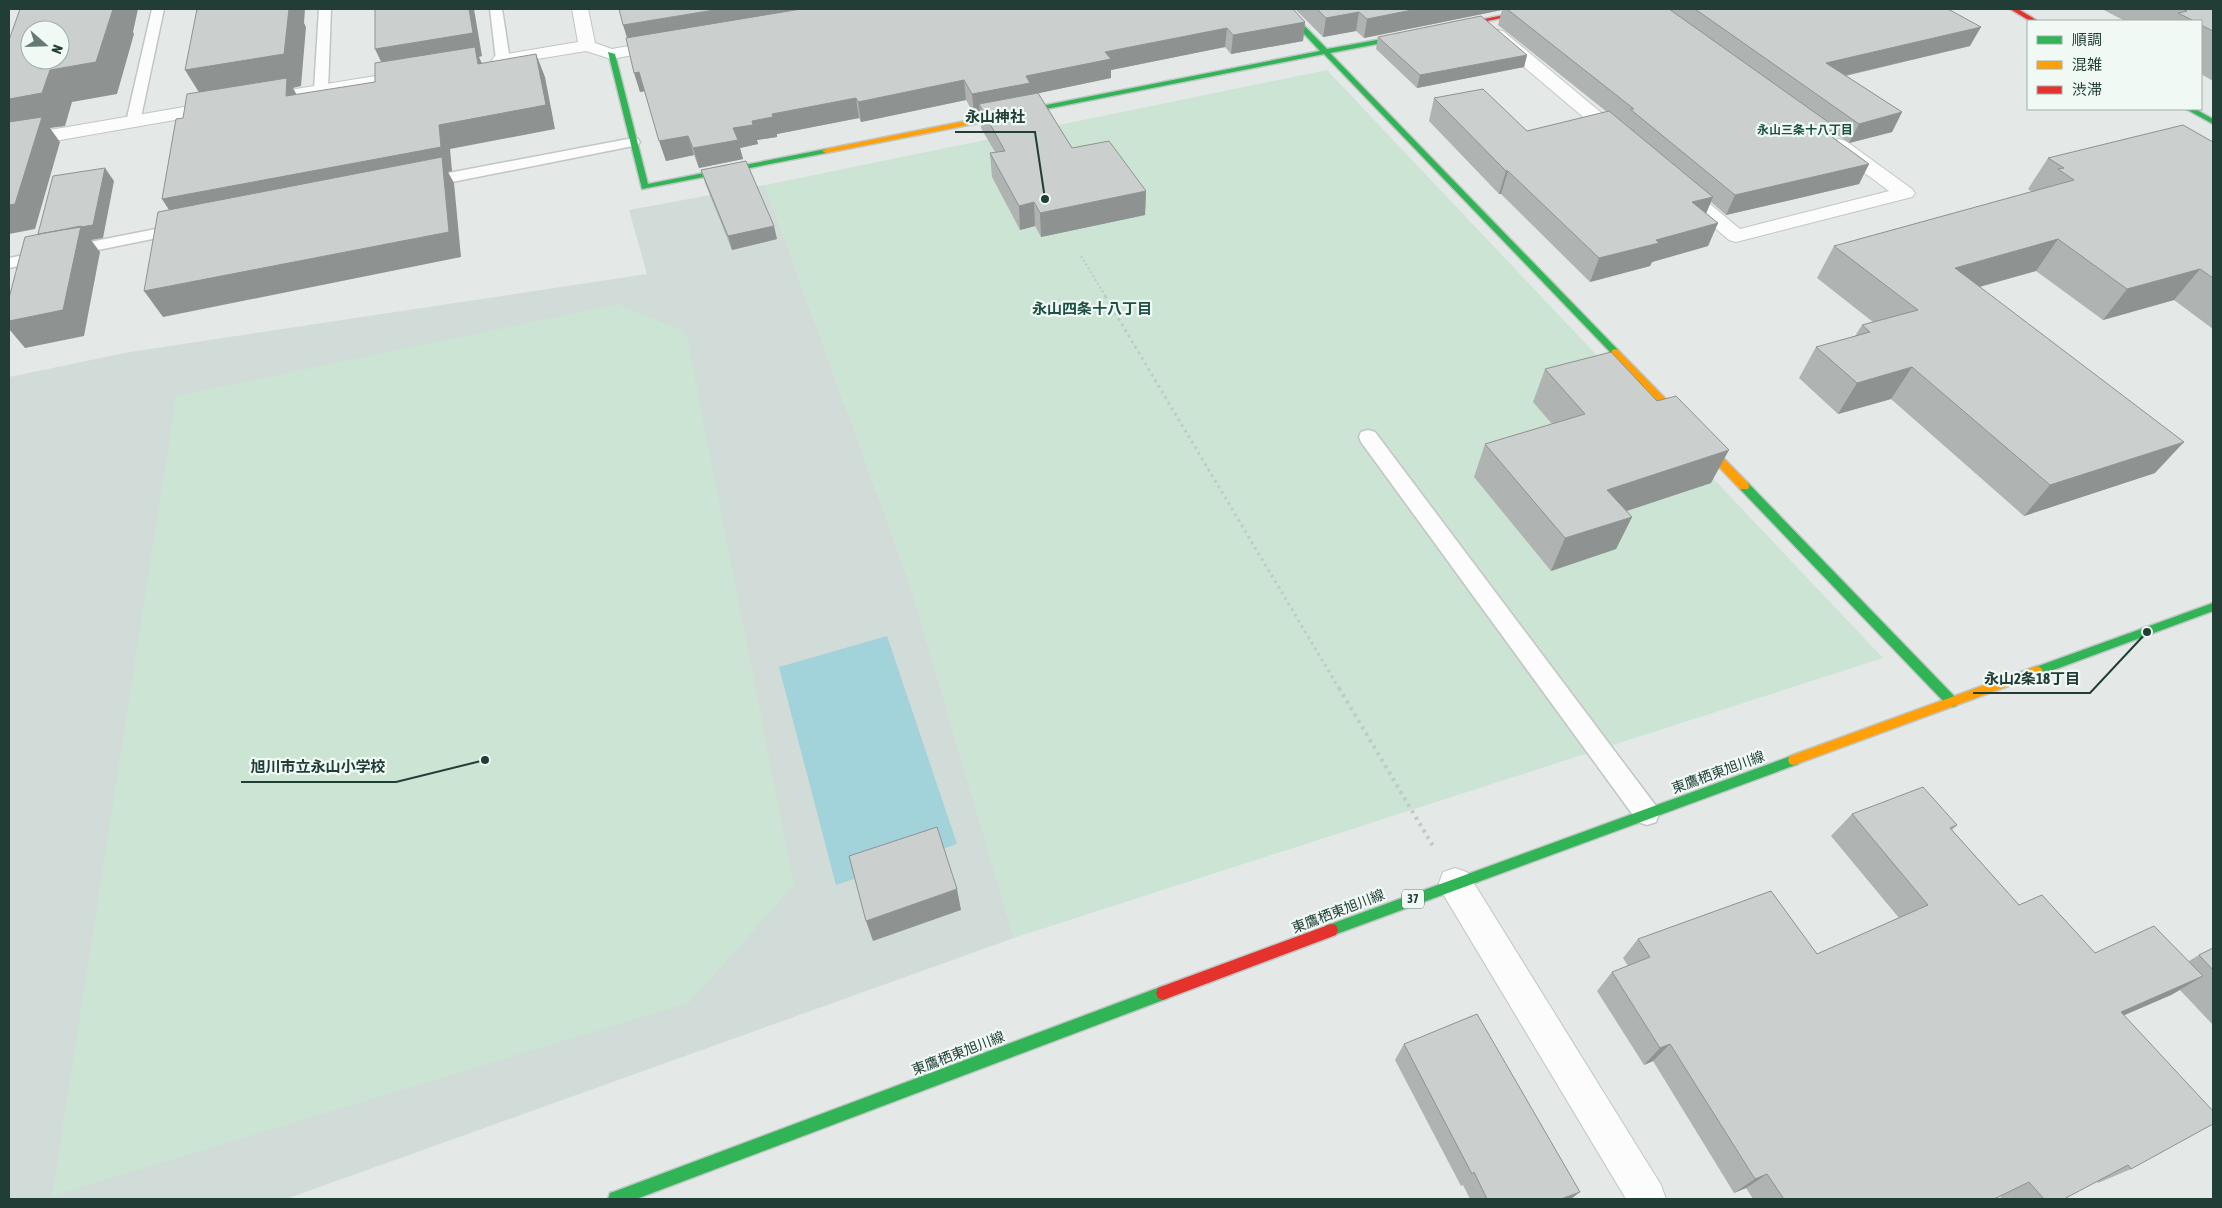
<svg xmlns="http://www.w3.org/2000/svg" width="2222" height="1208" viewBox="0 0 2222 1208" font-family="'Asap Condensed','Noto Sans JP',sans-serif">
  <rect width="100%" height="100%" fill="#e4e9e7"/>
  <path fill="#d1dbd7" d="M 765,185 L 909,581 L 1014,938 L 286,1199 L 9,1199 L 9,377 L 130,352 L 647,274 L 629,210 Z"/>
  <path fill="#cce4d3" d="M 1327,70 L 1883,658 L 1014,938 L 909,581 L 765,185 Z
    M 618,304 L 686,332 L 794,885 L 689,1003 L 52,1196 L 176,396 Z"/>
  <path fill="#a2d2da" d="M 887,636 L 957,844 L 836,885 L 779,667 Z"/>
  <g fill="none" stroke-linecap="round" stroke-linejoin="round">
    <defs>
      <path id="lane" d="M 152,9 L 164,9 L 140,122 L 133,126 L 126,122 Z
        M 319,9 L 331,9 L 328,90 L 321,94 L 314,90 Z
        M 490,9 L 502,9 L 510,60 L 508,63 L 498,63 L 496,60 Z
        M 633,138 L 638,139 L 640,142 L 638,145 L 422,188 L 414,183 L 422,178 Z
        M 181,224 L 187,226 L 189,229 L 187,232 L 9,268 L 9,258 Z
        M 1368,430 L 1375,432 L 1656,806 L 1659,814 L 1656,822 L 1647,825 L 1638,822 L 1361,442 L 1359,437 L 1361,432 Z"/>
      <path id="street" d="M 572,9 L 588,9 L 595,43 L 612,49 L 667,39 L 673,40 L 676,44 L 673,48 L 667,49 L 611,59 L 586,51 L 501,65 L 495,64 L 492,60 L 495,56 L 501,55 L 578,42 Z
        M 1497,30 L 1503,31 L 1628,135 L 1631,139 L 1628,143 L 1614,143 L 1491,39 L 1488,35 L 1491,31 Z
        M 412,70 L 418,71 L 421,75 L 418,79 L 259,107 L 252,105 L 250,101 L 252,97 L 259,95 Z
        M 219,101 L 226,103 L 228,107 L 226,111 L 9,149 L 9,137 Z
        M 1839,139 L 1846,141 L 1912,189 L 1915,193 L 1912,197 L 1736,242 L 1729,240 L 1669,188 L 1672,184 L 1679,182 L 1686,184 L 1740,229 L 1889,191 L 1832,149 L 1829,145 L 1832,141 Z
        M 1455,868 L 1467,872 L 1661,1185 L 1666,1199 L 1626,1199 L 1443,894 L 1439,883 L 1443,872 Z"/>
      <path id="fast" d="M 1281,9 L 1288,9 L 1327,49 L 1393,37 L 1393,41 L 1330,53 L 1618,350 L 1618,354 L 1612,354 L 1324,54 L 1026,113 L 1022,111 L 1026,109 L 1320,51 Z
        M 608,52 L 615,54 L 648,184 L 826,149 L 830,151 L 826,153 L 642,189 Z
        M 2186,109 L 2195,109 L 2213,119 L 2213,124 Z
        M 1744,482 L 1748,483 L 1956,698 L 1958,702 L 1956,706 L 1952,707 L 1948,706 L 1740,489 L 1739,486 Z
        M 2213,603 L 2213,611 L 2037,676 L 2033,674 L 2031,671 L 2033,668 Z
        M 1794,755 L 1798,756 L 1800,760 L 1798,764 L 1331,936 L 1326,935 L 1324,930 L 1326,925 L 1331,924 Z
        M 1163,986 L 1168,988 L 1170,993 L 1168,998 L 1163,1000 L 636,1199 L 608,1199 L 610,1193 L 616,1191 Z"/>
      <path id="slow" d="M 1026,109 L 1029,109 L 1029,113 L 826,153 L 822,151 L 826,149 Z
        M 1615,349 L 1618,350 L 1748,483 L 1749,486 L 1748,489 L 1740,489 L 1612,354 L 1612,350 Z
        M 2037,666 L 2041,668 L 2043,671 L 2041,674 L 1794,765 L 1790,764 L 1788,760 L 1790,756 Z"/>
      <path id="jam" d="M 1534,9 L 1546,9 L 1390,41 L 1386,39 Z
        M 2010,9 L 2018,9 L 2038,21 L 2030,21 Z
        M 1331,924 L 1336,925 L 1338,930 L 1336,935 L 1163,1000 L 1158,998 L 1156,993 L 1158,988 L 1163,986 Z"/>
    </defs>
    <use href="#lane" stroke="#c1c6c4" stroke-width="3"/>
    <use href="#street" stroke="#c1c6c4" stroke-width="2"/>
    <use href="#fast" stroke="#bfc7c4" stroke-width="3"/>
    <use href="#slow" stroke="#bfc7c4" stroke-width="3"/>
    <use href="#jam" stroke="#bfc7c4" stroke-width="3"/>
    <path stroke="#c0cac6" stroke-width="2" stroke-dasharray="2 2.5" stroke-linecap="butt" d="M 1081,256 L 1106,297"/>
    <path stroke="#c0cac6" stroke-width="3" stroke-dasharray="2.5 4" stroke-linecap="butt" d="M 1105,296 L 1340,690"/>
    <path stroke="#c0cac6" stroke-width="4" stroke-dasharray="3 4.5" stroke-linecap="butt" d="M 1339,688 L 1433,846"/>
    <use href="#lane" fill="#fbfcfb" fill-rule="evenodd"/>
    <use href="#street" fill="#fbfcfb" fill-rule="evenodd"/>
    <use href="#fast" fill="#30b455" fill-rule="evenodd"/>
    <use href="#slow" fill="#ff9f0a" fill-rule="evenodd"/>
    <use href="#jam" fill="#e5322d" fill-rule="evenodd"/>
  </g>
  <path fill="#afb3b1" d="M 1295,9 L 1948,9 L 1970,46 L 1846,76 L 1902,112 L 1892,132 L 1849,143 L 1836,134 L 1833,138 L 1869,164 L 1859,184 L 1726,215 L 1711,202 L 1706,214 L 1718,223 L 1708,246 L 1652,262 L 1650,266 L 1590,282 L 1501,194 L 1499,194 L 1429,121 L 1434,98 L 1527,131 L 1607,112 L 1498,25 L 1502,10 L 1364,38 L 1356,31 L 1323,37 Z
    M 2102,9 L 2213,9 L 2213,81 L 2201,74 L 2201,21 L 2122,21 L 2123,20 Z
    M 1305,22 L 1303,41 L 1231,54 L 1225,47 L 1111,70 L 1111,78 L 1038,93 L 1072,148 L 1146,191 L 1145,215 L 1041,237 L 1035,226 L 1020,230 L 992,177 L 990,153 L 995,152 L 981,128 L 980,113 L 974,114 L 966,100 L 861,122 L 859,118 L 777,134 L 777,137 L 757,140 L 758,144 L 740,148 L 743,159 L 699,168 L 694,155 L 666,161 L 645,91 L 640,92 L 627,38 Z
    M 1378,37 L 1527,55 L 1524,67 L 1417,88 L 1376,49 Z
    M 2213,142 L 2213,329 L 2174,300 L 2103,320 L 2036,271 L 1980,287 L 2155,473 L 2024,516 L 1891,399 L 1838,414 L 1799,378 L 1816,347 L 1855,336 L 1862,325 L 1873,322 L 1817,278 L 1834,246 L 2032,192 L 2028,189 L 2048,158 Z
    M 701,170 L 777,239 L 732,250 L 705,183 Z
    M 1545,369 L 1711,483 L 1627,511 L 1632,517 L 1616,549 L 1551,571 L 1474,477 L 1485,444 L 1552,424 L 1533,402 Z
    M 1852,814 L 1957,825 L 1952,830 L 2019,905 L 2095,953 L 2189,961 L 2199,955 L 2213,948 L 2213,1025 L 2180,990 L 2171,995 L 2124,1015 L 2131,1169 L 2098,1183 L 2097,1181 L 2064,1199 L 2002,1199 L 2000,1196 L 1994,1199 L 1753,1199 L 1746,1188 L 1734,1193 L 1653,1061 L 1644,1065 L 1597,991 L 1612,972 L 1628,966 L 1623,958 L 1638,939 L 1817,954 L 1899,918 L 1831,836 Z
    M 1404,1044 L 1571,1199 L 1470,1199 L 1463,1185 L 1461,1186 L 1395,1060 Z"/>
  <path fill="#8e9290" d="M 113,9 L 138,9 L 133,32 L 134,34 L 117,94 L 72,102 L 65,126 L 50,128 L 60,142 L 35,229 L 9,234 L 9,99 L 50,70 Z
    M 289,9 L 305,9 L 304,23 L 306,27 L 301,86 L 293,88 L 300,101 L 286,96 L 205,102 L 185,70 Z
    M 469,9 L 474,9 L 482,56 L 479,57 L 485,70 L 386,72 L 375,49 Z
    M 720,9 L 835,9 L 629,44 L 623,25 Z
    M 1417,9 L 1502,9 L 1502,10 L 1364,38 L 1367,19 Z
    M 1359,12 L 1356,31 L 1323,37 L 1326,18 Z
    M 1305,22 L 1303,41 L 1231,54 L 1233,35 Z
    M 1981,27 L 1970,46 L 1817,82 L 1826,63 Z
    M 1227,28 L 1225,47 L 1111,70 L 1111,78 L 1030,95 L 979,104 L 980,113 L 974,114 L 972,94 L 1026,76 L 1105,52 Z
    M 536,54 L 545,77 L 555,129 L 450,149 L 452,171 L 448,172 L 454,183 L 461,257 L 163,317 L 144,291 L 178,224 L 162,199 L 439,125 Z
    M 1527,55 L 1524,67 L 1417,88 L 1420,75 Z
    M 639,72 L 645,91 L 640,92 L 634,73 Z
    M 964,80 L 966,100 L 861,122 L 858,102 Z
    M 856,98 L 859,118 L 777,134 L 777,137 L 757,140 L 758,144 L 740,148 L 743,159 L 699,168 L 693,148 L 733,128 L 772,114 Z
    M 1902,112 L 1892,132 L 1849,143 L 1859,124 Z
    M 1838,129 L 1828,149 L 1825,132 Z
    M 688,136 L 694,155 L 666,161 L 659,141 Z
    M 1869,164 L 1859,184 L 1726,215 L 1735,195 Z
    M 105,168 L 114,181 L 103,238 L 91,240 L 100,252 L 84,336 L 25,348 L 9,329 L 9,321 Z
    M 1506,171 L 1508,171 L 1501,194 L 1499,194 Z
    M 1146,191 L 1145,215 L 1041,237 L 1040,213 Z
    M 1713,197 L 1703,220 L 1692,202 Z
    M 1034,202 L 1035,226 L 1020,230 L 1019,206 Z
    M 1718,223 L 1708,246 L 1652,262 L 1650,266 L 1590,282 L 1599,258 L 1656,240 Z
    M 774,226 L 777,239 L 732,250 L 728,236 Z
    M 2058,239 L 2036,271 L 1935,299 L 1955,268 Z
    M 2200,269 L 2174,300 L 2103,320 L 2127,289 Z
    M 1912,367 L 1891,399 L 1838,414 L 1857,383 Z
    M 2184,442 L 2155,473 L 2024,516 L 2050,485 Z
    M 1729,450 L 1711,483 L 1593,522 L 1607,490 Z
    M 1632,517 L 1616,549 L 1551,571 L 1565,538 Z
    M 957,889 L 961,910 L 873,941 L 866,921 Z
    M 2203,976 L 2171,995 L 2090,1030 L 2121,1012 Z
    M 1670,1044 L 1653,1061 L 1644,1065 L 1660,1048 Z
    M 1767,1174 L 1746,1188 L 1734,1193 L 1755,1179 Z
    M 1580,1192 L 1571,1199 L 1561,1199 Z"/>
  <path fill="#cbd0ce" stroke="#8e9290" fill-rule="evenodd" d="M 20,9 L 113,9 L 96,62 L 50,70 L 42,93 L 9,99 L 9,40 ZM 30,30 L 60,30 L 60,60 L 30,60 Z
    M 197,9 L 289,9 L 284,54 L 185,70 Z
    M 375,9 L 469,9 L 473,33 L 375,49 Z
    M 619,9 L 720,9 L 623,25 Z
    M 801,9 L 1293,9 L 1305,22 L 1233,35 L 1227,28 L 1105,52 L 1111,59 L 1026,76 L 1030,83 L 972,94 L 964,80 L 858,102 L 856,98 L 772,114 L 773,117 L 752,121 L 753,125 L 733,128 L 738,140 L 693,148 L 688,136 L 659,141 L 639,72 L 634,73 L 626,38 Z
    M 1317,9 L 1417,9 L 1367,19 L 1359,12 L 1326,18 Z
    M 1507,9 L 1669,9 L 1838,129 L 1825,132 L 1869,164 L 1735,195 L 1630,109 L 1634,109 Z
    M 1695,9 L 1948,9 L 1981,27 L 1826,63 L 1902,112 L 1859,124 Z
    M 2183,9 L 2213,9 L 2213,31 L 2201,25 L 2201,21 L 2194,21 L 2178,13 L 2187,11 Z
    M 1481,16 L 1527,55 L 1420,75 L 1378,37 Z
    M 475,47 L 478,64 L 536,54 L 546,105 L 439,125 L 441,147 L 162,199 L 176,119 L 183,118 L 187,94 L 287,78 L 286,96 L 375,82 L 375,63 Z
    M 1483,89 L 1527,131 L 1609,111 L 1713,197 L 1692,202 L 1718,223 L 1656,240 L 1659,243 L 1599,258 L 1508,171 L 1506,171 L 1434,98 Z
    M 1038,93 L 1072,148 L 1109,141 L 1146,191 L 1040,213 L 1034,202 L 1019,206 L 990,153 L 1005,151 L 979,104 Z
    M 42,117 L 15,204 L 9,205 L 9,122 Z
    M 2183,125 L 2213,142 L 2213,278 L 2200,269 L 2127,289 L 2058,239 L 1955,268 L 2184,442 L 2050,485 L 1912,367 L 1857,383 L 1816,347 L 1870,332 L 1862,325 L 1918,310 L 1834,246 L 2074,180 L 2058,169 L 2064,168 L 2048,158 Z
    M 442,157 L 449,232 L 144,291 L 158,212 Z
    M 746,161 L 774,226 L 728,236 L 701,170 Z
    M 105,168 L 93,225 L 38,234 L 53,176 Z
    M 81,226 L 63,310 L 9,321 L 9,298 L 25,237 Z
    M 1611,352 L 1657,401 L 1676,396 L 1729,450 L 1607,490 L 1632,517 L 1565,538 L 1485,444 L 1585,414 L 1545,369 Z
    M 1923,787 L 1957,825 L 1950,828 L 2019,905 L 2042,895 L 2095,953 L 2154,926 L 2203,976 L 2121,1012 L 2213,1111 L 2213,1124 L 2131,1169 L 2128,1165 L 2064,1199 L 2044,1199 L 2029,1182 L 1994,1199 L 1784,1199 L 1767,1174 L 1755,1179 L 1670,1044 L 1660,1048 L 1612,972 L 1650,957 L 1638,939 L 1771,891 L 1817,954 L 1928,905 L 1852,814 Z
    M 937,827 L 957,889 L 866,921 L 849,856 Z
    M 2213,948 L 2213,970 L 2199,955 Z
    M 1477,1014 L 1580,1192 L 1561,1199 L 1487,1199 L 1474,1172 L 1472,1174 L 1404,1044 Z"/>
  <g text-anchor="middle" stroke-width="4.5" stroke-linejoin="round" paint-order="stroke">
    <g font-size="12" font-weight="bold" fill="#1b5144" stroke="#f1f9f5">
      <text x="1805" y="134">永山三条十八丁目</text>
    </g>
    <rect fill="#f1f9f5" stroke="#5f766f" stroke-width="1" x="1402" y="889.5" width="22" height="19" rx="4"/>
    <g font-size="12" font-weight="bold" fill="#203e36">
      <text x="1413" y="903">37</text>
    </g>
    <g font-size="14" fill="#203e36" stroke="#f1f9f5">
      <text transform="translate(1718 772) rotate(-20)" y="5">東鷹栖東旭川線</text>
      <text transform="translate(1338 911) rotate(-21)" y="5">東鷹栖東旭川線</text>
      <text transform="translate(958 1053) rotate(-21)" y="5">東鷹栖東旭川線</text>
    </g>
    <g font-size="15" font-weight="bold" fill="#1b5144" stroke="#f1f9f5">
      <text x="1092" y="314">永山四条十八丁目</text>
    </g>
  </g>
  <path fill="none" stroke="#203e36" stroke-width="2" d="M1045 199L1035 132H955M2147 632L2090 693H1973M485 760L396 782H241"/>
  <g fill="#203e36" stroke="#f1f9f5" stroke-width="2">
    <circle cx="1045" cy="199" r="5"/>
    <circle cx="2147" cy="632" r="5"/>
    <circle cx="485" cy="760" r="5"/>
  </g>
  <g font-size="15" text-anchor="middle" font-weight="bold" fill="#203e36" stroke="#f1f9f5" stroke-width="4.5" stroke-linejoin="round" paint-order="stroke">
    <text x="995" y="122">永山神社</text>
    <text x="2032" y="684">永山2条18丁目</text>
    <text x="318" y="772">旭川市立永山小学校</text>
  </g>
  <rect width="2222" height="1208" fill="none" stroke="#203e36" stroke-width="20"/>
  <rect x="2027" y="20" width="175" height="90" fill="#f1f9f5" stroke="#9daea9"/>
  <rect x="2037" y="36" width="25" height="8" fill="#30b455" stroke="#9daea9"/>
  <text x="2072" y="45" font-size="15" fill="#203e36">順調</text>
  <rect x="2037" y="61" width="25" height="8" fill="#ff9f0a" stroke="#9daea9"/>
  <text x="2072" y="70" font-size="15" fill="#203e36">混雑</text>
  <rect x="2037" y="86" width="25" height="8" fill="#e5322d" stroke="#9daea9"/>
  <text x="2072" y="95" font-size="15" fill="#203e36">渋滞</text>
  <g transform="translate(45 45) rotate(110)"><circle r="24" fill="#f1f9f5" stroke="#9daea9"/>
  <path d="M0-4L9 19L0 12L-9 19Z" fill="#657a74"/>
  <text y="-8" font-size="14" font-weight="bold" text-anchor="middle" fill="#203e36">N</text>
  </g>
</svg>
